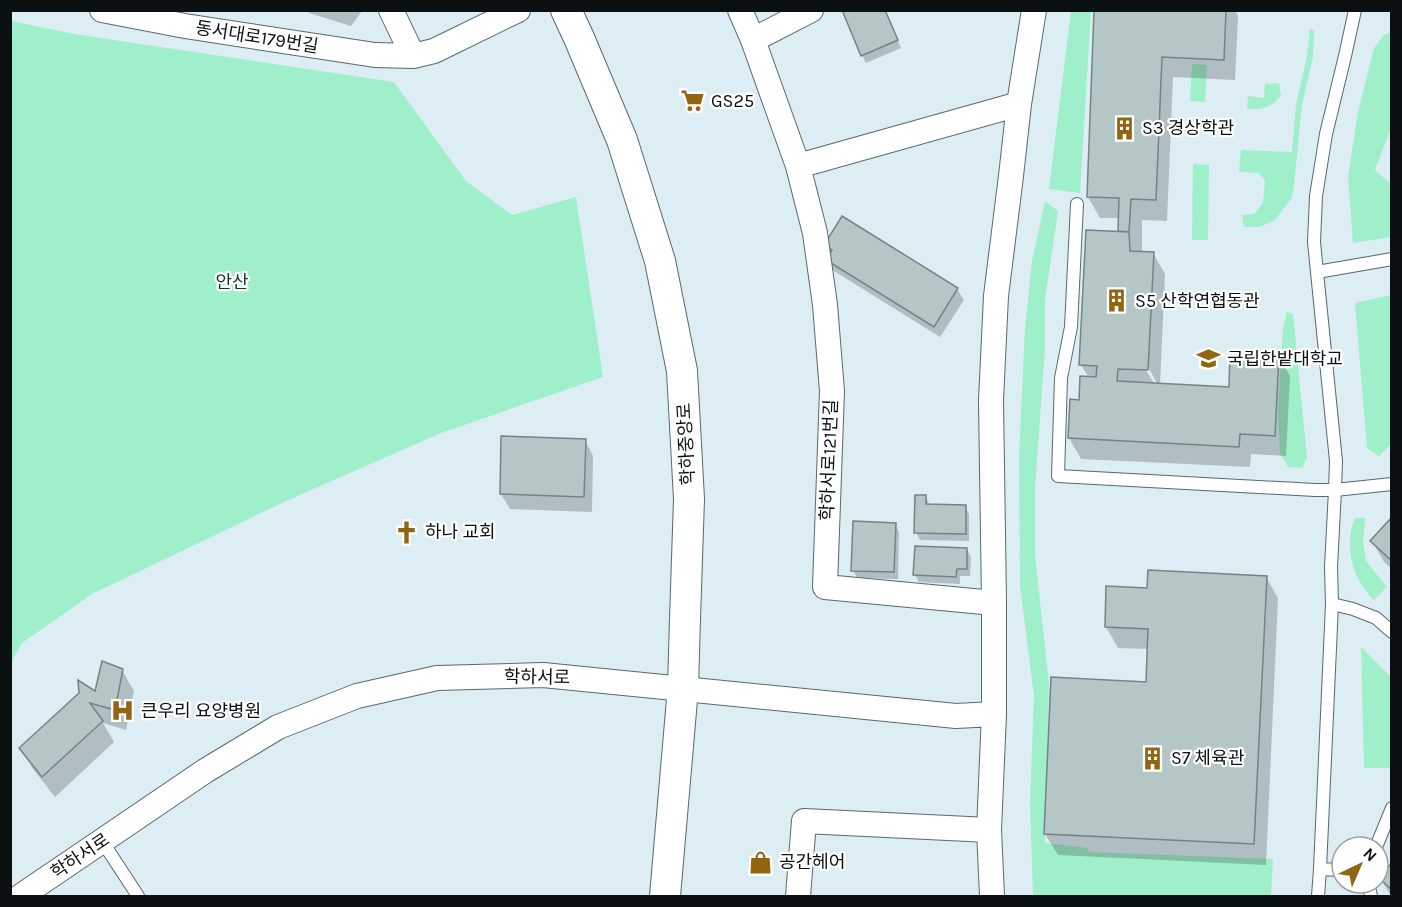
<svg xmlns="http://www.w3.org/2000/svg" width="1402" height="907" viewBox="0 0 1402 907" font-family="Karla,'Noto Sans KR',sans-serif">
  <rect width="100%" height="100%" fill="#dcedf4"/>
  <path fill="#a0efcb" d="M 1071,11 L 1091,11 L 1080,193 L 1049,189 Z
    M 11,21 L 74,34 L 394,82 L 466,181 L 512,215 L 576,197 L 603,377 L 441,433 L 286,501 L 92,594 L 22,643 L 11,662 Z
    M 1310,29 L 1314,30 L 1313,57 L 1302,105 L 1294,185 L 1292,198 L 1274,221 L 1259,227 L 1244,227 L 1242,215 L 1254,214 L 1263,203 L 1265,181 L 1259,173 L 1239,172 L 1241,150 L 1292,152 L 1296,105 L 1307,56 Z
    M 1391,32 L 1391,128 L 1375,170 L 1391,184 L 1391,237 L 1353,243 L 1348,177 L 1358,112 L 1374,48 L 1384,35 Z
    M 1192,64 L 1207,65 L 1205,102 L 1190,101 Z
    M 1279,83 L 1281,95 C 1270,109 1264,109 1247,109 L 1248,96 L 1264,98 L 1265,84 Z
    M 1193,164 L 1209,165 L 1208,240 L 1192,240 Z
    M 1045,201 L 1058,211 L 1045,300 L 1045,348 L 1035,488 L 1035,555 L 1049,684 L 1045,843 L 1088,848 L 1089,852 L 1273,859 L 1271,896 L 1033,896 L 1030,803 L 1034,696 L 1020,585 L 1019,455 L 1025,329 L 1032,261 Z
    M 1391,295 L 1391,444 L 1379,456 L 1367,448 L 1355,303 Z
    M 1287,312 L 1293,314 L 1307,458 L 1302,468 L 1288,467 L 1280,454 L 1278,410 L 1283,328 Z
    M 1355,518 L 1365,518 L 1363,543 L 1366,561 L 1387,587 L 1374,600 C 1353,580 1343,546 1355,518 Z
    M 1361,647 L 1391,677 L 1391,768 L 1364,768 Z"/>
  <path fill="#0003" fill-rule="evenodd" d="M 307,10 L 361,10 L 362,11 L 351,26 L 309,13 Z
    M 885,10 L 901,48 L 866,63 L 862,55 Z
    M 1095,10 L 1235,10 L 1238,16 L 1235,80 L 1173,77 L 1167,221 L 1142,220 L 1142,253 L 1153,253 L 1165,274 L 1160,385 L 1230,388 L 1278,355 L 1290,376 L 1286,456 L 1251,454 L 1250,467 L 1081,459 L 1069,438 L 1089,378 L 1081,365 L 1119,233 L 1120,218 L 1100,218 L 1088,197 ZM 1146,363 L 1158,385 L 1155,385 L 1143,365 Z
    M 826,245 L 957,289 L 964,300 L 940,337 L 834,271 L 827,260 L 831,254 Z
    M 585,440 L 593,456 L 592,512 L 510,509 L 501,494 Z
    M 926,497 L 930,506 L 965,507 L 969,514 L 969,541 L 920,540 L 916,532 Z
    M 1392,520 L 1392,569 L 1384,562 L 1372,541 Z
    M 895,524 L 899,532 L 898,579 L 857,578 L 853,570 Z
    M 967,550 L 971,557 L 970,576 L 960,576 L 960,584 L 919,582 L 915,575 Z
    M 1266,577 L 1278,598 L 1266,865 L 1058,855 L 1045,834 L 1147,684 L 1149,649 L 1118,648 L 1106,627 L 1149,590 Z
    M 122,670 L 134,691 L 126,730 L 103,723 L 114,742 L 55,797 L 33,769 L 21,749 L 96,694 Z
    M 1392,865 L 1392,896 L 1391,896 L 1380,878 Z"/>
  <path fill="#b4c7c6" stroke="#738484" stroke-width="1.5" d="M 842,10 L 885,10 L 898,40 L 861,56 Z
    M 1094,10 L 1226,10 L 1224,60 L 1162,57 L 1156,200 L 1131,199 L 1129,232 L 1118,231 L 1119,198 L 1087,197 Z
    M 842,216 L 958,288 L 934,327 L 826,260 L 832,250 L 824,245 Z
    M 1086,230 L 1129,232 L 1130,251 L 1154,252 L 1148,370 L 1118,369 L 1117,381 L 1229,387 L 1230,351 L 1279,354 L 1275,436 L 1240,434 L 1239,447 L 1068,438 L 1070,399 L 1079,400 L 1080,376 L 1096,377 L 1097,366 L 1079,365 Z
    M 501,436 L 586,439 L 584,497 L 500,494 Z
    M 915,495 L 926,495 L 926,504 L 966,505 L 966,534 L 914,533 Z
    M 1392,517 L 1392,561 L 1370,541 Z
    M 853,521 L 896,523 L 894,572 L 851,571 Z
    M 915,546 L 967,548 L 967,569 L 957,569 L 956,577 L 913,575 Z
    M 1148,570 L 1267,576 L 1254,844 L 1044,834 L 1051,677 L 1146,682 L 1148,629 L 1105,627 L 1106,586 L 1147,588 Z
    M 102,661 L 123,669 L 115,710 L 90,703 L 103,721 L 42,777 L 19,748 L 79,693 L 78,680 L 95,691 Z
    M 1392,863 L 1392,890 L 1378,877 Z"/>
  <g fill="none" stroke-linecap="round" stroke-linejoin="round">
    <defs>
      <path id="service" d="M 1077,204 L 1071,327 L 1061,378 L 1058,476 L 1315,490 L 1335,490 L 1392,484
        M 1317,272 L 1392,259
        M 1332,604 L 1353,609 L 1376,618 L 1392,632
        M 102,841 L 138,896
        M 1376,847 L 1392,808
        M 1320,869 L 1342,870
        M 1368,883 L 1371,896
        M 1318,896 L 1320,869 L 1332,604 L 1331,567 L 1335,490 L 1336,461 L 1317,272 L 1314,242 L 1316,196 L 1326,134 L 1345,56 L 1355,10"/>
      <path id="minor" d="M 102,10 L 185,26 L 375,55 L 413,56 L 434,51 L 518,10
        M 391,10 L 413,56
        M 740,10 L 753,40 L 798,166 L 815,233 L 825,305 L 832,391 L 825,587 L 994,603
        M 753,40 L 811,10
        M 798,166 L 1019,104
        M 21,896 L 205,771 L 278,727 L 357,696 L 437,678 L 543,675 L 956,716 L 994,714
        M 798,896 L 804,821 L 989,830
        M 992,896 L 989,830 L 994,714 L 994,603 L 991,400 L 996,296 L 1011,176 L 1019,104 L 1034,10"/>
      <path id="tertiary" d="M 566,10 L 579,38 L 622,140 L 660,261 L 682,371 L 689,499 L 685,619 L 683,688 L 665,896"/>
    </defs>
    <use href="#service" stroke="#59686e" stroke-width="14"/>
    <use href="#minor" stroke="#59686e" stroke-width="26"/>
    <use href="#tertiary" stroke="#59686e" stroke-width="32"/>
    <use href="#service" stroke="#fff" stroke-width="12"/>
    <use href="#minor" stroke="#fff" stroke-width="24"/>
    <use href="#tertiary" stroke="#fff" stroke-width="30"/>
  </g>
  <defs>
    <symbol id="supermarket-bare" viewBox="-9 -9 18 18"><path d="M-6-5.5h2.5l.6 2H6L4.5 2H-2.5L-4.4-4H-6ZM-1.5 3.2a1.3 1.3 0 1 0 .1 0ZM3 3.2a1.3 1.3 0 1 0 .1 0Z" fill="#936411" stroke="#fff" stroke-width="2.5" paint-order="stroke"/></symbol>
    <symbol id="building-bare" viewBox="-9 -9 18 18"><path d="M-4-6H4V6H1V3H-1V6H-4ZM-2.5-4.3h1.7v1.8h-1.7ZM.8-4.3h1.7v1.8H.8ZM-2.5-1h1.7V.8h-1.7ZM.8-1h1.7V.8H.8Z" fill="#936411" stroke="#fff" stroke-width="2.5" paint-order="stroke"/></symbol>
    <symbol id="university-bare" viewBox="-9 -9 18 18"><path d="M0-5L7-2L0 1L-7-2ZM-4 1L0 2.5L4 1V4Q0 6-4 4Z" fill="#936411" stroke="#fff" stroke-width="2.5" paint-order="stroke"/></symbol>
    <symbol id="church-bare" viewBox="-9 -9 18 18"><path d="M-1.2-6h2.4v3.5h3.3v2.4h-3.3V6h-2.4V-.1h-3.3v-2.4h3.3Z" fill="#936411" stroke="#fff" stroke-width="2.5" paint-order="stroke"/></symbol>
    <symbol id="hospital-bare" viewBox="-9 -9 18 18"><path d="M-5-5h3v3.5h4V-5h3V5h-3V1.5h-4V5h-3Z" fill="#936411" stroke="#fff" stroke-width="2.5" paint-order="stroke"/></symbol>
    <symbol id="shop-bare" viewBox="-9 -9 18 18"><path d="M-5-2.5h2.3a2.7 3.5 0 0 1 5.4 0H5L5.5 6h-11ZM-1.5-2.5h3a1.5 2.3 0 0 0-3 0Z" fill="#936411" stroke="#fff" stroke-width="2.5" paint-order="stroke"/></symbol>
  </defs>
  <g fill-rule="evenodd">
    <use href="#supermarket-bare" x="676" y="84" width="33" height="33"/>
    <use href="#building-bare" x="1108" y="112" width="33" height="33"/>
    <use href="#building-bare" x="1100" y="284" width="33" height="33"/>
    <use href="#university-bare" x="1192" y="342" width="33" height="33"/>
    <use href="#church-bare" x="390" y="516" width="33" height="33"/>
    <use href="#hospital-bare" x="106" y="694" width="33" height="33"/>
    <use href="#building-bare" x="1136" y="742" width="33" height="33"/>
    <use href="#shop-bare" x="744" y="846" width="33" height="33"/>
  </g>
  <g text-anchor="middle" stroke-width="4.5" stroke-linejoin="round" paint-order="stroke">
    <g font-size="18" fill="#0b1013" stroke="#fff">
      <text transform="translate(257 37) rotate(9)" y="6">동서대로179번길</text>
      <text transform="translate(686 444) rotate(-93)" y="6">학하중앙로</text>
      <text transform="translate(829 460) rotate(-88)" y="6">학하서로121번길</text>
      <text transform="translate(537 677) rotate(1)" y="6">학하서로</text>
      <text transform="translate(80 856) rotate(-34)" y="6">학하서로</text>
    </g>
    <g font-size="18" fill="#0b1013" stroke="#fff" text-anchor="start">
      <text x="711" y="107">GS25</text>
      <text x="1142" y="134">S3 경상학관</text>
      <text x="1135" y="307">S5 산학연협동관</text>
      <text x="1227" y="365">국립한밭대학교</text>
      <text x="425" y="538">하나 교회</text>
      <text x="141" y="717">큰우리 요양병원</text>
      <text x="1171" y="764">S7 체육관</text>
      <text x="779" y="868">공간헤어</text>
    </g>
    <g font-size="18" fill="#0f3828" stroke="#fff">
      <text x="232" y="288">안산</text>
    </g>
  </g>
  <rect width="1402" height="907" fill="none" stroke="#0b1013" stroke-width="24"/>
  <g transform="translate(1360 865) rotate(44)"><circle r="28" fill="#ffffff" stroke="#9d9fa1" stroke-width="1.5"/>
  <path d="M0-4.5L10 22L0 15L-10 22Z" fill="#936411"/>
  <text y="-9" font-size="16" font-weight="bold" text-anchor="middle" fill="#0b1013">N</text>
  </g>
</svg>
